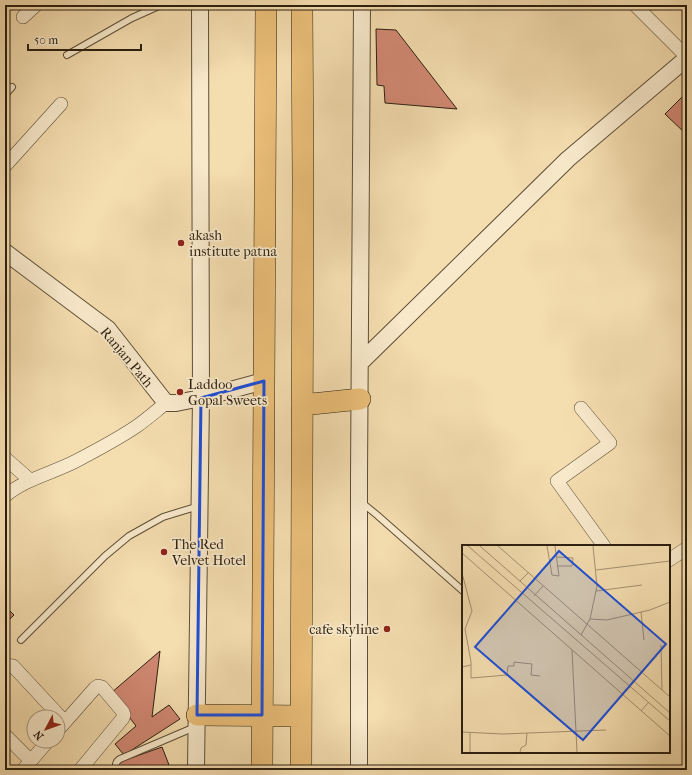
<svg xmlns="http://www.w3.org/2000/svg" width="692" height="775" viewBox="0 0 692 775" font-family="'IM FELL French Canon',serif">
  <rect width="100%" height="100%" fill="#f4ddaf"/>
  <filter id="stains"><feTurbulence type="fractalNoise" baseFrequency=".005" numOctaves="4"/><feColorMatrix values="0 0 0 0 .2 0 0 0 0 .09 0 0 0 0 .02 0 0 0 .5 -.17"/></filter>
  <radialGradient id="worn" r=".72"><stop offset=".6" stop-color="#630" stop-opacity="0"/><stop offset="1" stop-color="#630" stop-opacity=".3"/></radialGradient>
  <path fill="#d18873" stroke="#2b1f0f" d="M 376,29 L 396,30 L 457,109 L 385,103 L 384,86 L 377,85 Z
    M 687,92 L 687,135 L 665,114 Z
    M 5,606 L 14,615 L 5,624 Z
    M 160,651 L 152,717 L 169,705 L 180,719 L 124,755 L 115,744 L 136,726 L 111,693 Z
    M 162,747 L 171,770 L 116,770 L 114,764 Z"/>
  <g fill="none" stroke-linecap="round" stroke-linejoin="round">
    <defs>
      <path id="service" d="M 67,55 L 132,18 L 161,5
        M 5,95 L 12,87
        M 361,502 L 377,515 L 463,591
        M 21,640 L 105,556 L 129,536 L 163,517 L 199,506
        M 117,770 C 115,765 115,762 120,759 L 195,727"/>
      <path id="minor" d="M 635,5 L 687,57
        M 23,17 L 36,5
        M 5,166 L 61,104
        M 581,408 L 610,443 L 557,481 L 604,546
        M 5,458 L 30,480
        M 5,496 C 25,479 53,473 76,461 C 97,450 118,439 137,426 C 147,419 156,411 166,403
        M 669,560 L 687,548
        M 5,665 L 13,666 L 65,722
        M 58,730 L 95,688 L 98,686 L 102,687 L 123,712 L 124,715 L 123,718 L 80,770
        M 5,735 L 31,761
        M 23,770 L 48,741"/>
      <path id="tertiary" d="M 5,252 L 108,329 L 166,403 L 176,403 L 201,398 L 264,381
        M 360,363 L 568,159 L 687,58
        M 196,770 L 201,398 L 200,5
        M 359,770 L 359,476 L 362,5"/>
      <path id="trunk" d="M 302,405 L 360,399
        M 197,715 L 301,716
        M 262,770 L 266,5
        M 301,770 L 303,182 L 302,5"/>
    </defs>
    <use href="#service" stroke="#5d4e37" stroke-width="8"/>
    <use href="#minor" stroke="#5d4e37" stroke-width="14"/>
    <use href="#tertiary" stroke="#5d4e37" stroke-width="18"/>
    <use href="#trunk" stroke="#2b1f0f" stroke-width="22"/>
    <use href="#service" stroke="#f8e9cb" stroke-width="6"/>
    <use href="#minor" stroke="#f8e9cb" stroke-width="13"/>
    <use href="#tertiary" stroke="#f8e9cb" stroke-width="16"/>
    <use href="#trunk" stroke="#eabe78" stroke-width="21"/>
  </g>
  <path fill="none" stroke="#1d4ed8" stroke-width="3" stroke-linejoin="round" d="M 264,381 L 262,715 L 197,715 L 201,398 Z"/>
  <g fill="#8f2418" stroke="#f8e9cb" stroke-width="1.5">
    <circle cx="181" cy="243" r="4"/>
    <circle cx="180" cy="392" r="4"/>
    <circle cx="164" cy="552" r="4"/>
    <circle cx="387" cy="629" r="4"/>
  </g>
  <g text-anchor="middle" stroke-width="3.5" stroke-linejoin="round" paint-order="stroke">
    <g font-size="14" fill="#2b1f0f" stroke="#f8e9cb" text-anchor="start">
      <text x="189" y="240">akash<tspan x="189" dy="16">institute patna</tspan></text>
      <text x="188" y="389">Laddoo<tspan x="188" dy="16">Gopal Sweets</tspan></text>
      <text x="172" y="549">The Red<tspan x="172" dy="16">Velvet Hotel</tspan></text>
      <text x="379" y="634" text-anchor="end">cafe skyline</text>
    </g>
    <g font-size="14" fill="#2b1f0f" stroke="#f8e9cb">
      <text transform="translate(127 357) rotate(50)" y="5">Ranjan Path</text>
    </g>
  </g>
  <g transform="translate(462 545)">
    <rect width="208" height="208" fill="#f4ddaf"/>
    <path fill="none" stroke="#a4916f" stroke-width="1" d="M 6,1 L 208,176M 18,1 L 208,168M 36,1 L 208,152M 85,1 L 90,30 L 97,31 L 93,1M 0,8 L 208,191M 95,12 L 111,13 L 110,21 L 96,21M 134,25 L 208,16M 0,28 L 10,66 L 3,84 L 9,117 L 9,120 L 0,122M 58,36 L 67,27M 134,46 L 180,40M 72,51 L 81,41M 179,67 L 182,95M 128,74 L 135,41 L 131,1M 119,90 L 128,74 L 145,75 L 188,65 L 208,57M 199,100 L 200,145M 110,105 L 115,207M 9,120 L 9,133 L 45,130 L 46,121 L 52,121 L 52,117 L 70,119 L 69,130 L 78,131M 179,166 L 187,157M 0,187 L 41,189 L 144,185M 8,207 L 8,188M 58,207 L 59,203 L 64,200 L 65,188"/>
    <path fill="#1d4ed8" fill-opacity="0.15" stroke="#1d4ed8" stroke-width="2" d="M 97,6 L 204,99 L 121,195 L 13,102 Z"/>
    <rect width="208" height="208" fill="none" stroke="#2b1f0f" stroke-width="2"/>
  </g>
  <rect width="692" height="775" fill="none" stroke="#f4ddaf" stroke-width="20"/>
  <rect x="6" y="6" width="680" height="763" fill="none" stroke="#2b1f0f" stroke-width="2"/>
  <rect x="10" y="10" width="672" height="755" fill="none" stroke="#2b1f0f"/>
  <g transform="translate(46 729) rotate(229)"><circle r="19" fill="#f8e9cb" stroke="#a69880"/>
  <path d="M0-3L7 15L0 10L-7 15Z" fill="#8f2418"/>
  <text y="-6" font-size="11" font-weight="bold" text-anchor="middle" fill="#2b1f0f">N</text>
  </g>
  <path d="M28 44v6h113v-6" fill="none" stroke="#2b1f0f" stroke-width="2"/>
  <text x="34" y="44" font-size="12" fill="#2b1f0f" stroke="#f8e9cb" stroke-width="3" paint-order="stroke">50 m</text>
  <rect width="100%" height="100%" filter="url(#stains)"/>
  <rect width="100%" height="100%" fill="url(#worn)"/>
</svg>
